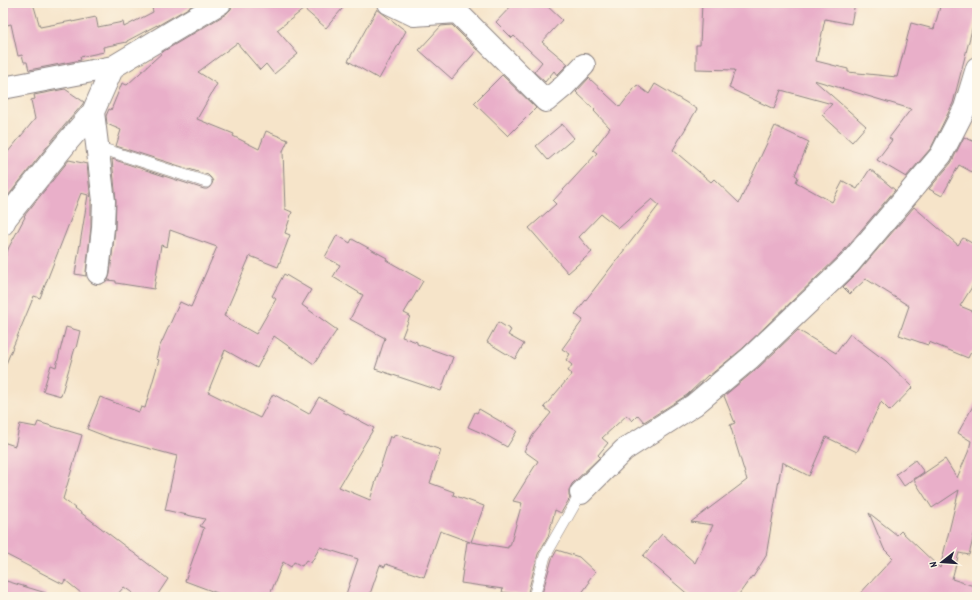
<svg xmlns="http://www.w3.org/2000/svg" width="980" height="600" viewBox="0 0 980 600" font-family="Dekko,sans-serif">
  <rect width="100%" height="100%" fill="#fcf5e5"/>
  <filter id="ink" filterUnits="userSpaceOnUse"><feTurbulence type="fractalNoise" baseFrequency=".025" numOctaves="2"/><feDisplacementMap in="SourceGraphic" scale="8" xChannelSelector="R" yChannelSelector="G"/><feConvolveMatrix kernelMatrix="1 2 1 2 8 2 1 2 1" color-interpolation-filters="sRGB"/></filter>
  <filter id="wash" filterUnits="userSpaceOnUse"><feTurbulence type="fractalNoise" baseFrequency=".012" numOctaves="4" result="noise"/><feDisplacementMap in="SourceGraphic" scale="16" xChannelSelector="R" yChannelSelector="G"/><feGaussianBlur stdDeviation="0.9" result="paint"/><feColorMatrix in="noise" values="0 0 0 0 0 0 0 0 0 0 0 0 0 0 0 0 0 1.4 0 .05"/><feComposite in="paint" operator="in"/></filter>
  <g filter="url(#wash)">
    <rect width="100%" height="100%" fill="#f6e4c9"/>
    <g id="blocks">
      <path fill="#e9afc9" d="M 3,3 L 33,3 L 40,27 L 72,21 L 72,22 L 96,17 L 98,27 L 123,22 L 124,27 L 153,12 L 151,3 L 195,4 L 157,26 L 157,25 L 127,41 L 127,42 L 103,47 L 104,52 L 80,57 L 81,60 L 29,70 L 27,62 L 24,62 L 22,55 L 18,56 L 11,24 L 3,26 Z
        M 236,3 L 347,3 L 326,28 L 304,9 L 277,30 L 298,54 L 274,74 L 266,64 L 260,70 L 237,43 L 198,72 L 217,84 L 197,119 L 234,134 L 233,136 L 259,149 L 266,131 L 288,140 L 283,151 L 285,209 L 292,212 L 285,233 L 290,235 L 278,267 L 250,256 L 224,316 L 256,334 L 276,299 L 272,296 L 284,274 L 311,290 L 302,305 L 337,330 L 314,364 L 274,336 L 257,368 L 225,350 L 208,392 L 260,418 L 273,394 L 309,414 L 319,397 L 344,411 L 343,412 L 374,428 L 339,487 L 370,500 L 390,436 L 393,438 L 395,434 L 441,450 L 430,483 L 454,492 L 453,495 L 484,506 L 471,542 L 508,548 L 508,546 L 510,546 L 522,503 L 513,501 L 538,461 L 524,451 L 533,435 L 551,413 L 544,407 L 572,374 L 568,371 L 572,365 L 566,360 L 570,354 L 562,349 L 583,320 L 575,314 L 659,205 L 652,199 L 619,228 L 601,214 L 579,237 L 592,252 L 568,273 L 529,228 L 556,204 L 553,201 L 597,153 L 593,150 L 610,128 L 594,111 L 595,110 L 576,92 L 589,78 L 620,107 L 637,85 L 649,94 L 655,84 L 697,109 L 673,150 L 711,182 L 714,179 L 739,203 L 775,126 L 809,142 L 795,175 L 798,177 L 796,182 L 832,202 L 843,181 L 857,189 L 870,169 L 895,190 L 840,255 L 742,349 L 709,376 L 708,375 L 687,395 L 644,422 L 638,415 L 632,421 L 627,415 L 602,438 L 608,443 L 598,455 L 600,457 L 572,484 L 569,490 L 569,496 L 570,498 L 561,513 L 555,510 L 548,537 L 538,554 L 527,596 L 502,592 L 503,589 L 461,583 L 467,542 L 470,542 L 440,531 L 424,577 L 386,564 L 385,567 L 380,565 L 369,597 L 345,597 L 358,559 L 320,547 L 311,563 L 306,560 L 302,566 L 294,562 L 291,567 L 283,562 L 269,597 L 228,597 L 185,581 L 204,528 L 200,526 L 205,519 L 165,510 L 177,456 L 110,438 L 87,429 L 100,397 L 139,412 L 141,407 L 145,408 L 159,360 L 156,359 L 159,348 L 180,302 L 191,307 L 217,247 L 170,230 L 167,247 L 161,245 L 154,289 L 116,283 L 116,281 L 108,280 L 110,274 L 115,229 L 116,201 L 112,159 L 204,189 L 207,189 L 210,187 L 212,184 L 213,181 L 211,178 L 208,175 L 116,146 L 121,130 L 107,124 L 106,116 L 109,109 L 111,110 L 122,83 L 127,85 L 164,51 L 226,14 L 231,9 L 232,7 Z
        M 514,3 L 544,3 L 562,20 L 542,42 L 568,64 L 557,75 L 554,71 L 545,82 L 534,72 L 542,62 L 514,36 L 512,38 L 496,22 Z
        M 702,3 L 855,3 L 851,24 L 825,19 L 816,61 L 848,69 L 848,72 L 897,77 L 911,23 L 934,29 L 941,3 L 977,3 L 977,10 L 953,103 L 931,148 L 906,177 L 877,160 L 892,140 L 889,138 L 911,109 L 814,80 L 866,126 L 852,142 L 822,115 L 832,104 L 781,90 L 774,109 L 729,88 L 735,70 L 696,69 L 696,45 L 700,45 Z
        M 377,9 L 406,31 L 379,79 L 348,61 Z
        M 452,25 L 477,50 L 452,79 L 419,50 L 441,26 Z
        M 502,75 L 536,108 L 508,136 L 474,103 Z
        M 65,89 L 84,102 L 82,105 L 58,133 L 4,201 L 3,158 L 35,119 L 31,100 L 35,99 L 34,95 Z
        M 562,124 L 574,138 L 548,160 L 536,146 Z
        M 964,137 L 977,143 L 977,161 L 972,172 L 959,165 L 942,196 L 929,189 L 951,163 Z
        M 69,160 L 87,164 L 91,202 L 91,227 L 86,272 L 86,276 L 75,274 L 88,195 L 81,193 L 40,298 L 34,296 L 3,371 L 3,262 L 9,247 L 25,217 L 24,216 Z
        M 914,207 L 958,245 L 963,238 L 977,246 L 977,279 L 960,306 L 977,313 L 977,354 L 971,352 L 968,358 L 929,342 L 928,345 L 899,335 L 909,306 L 866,279 L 850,294 L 843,287 L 858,272 Z
        M 337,235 L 350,243 L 352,239 L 387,258 L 386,260 L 423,281 L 404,313 L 410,316 L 402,337 L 417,342 L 417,344 L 453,357 L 441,391 L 375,369 L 385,338 L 350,319 L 363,295 L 333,277 L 340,265 L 325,257 Z
        M 498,322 L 511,330 L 508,335 L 524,344 L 515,359 L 487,342 Z
        M 66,327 L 80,331 L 76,348 L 75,348 L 61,396 L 43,391 L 51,365 L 56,367 Z
        M 798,330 L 836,353 L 850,334 L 886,361 L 913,387 L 890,411 L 881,402 L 857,452 L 826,437 L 809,476 L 782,462 L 766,556 L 753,577 L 752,576 L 737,597 L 691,597 L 643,556 L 662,534 L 695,563 L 713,525 L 691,522 L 747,480 L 730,425 L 735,423 L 724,396 L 759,367 Z
        M 977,399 L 977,523 L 969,555 L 959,553 L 952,579 L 977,587 L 977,597 L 857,597 L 893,558 L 884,549 L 869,513 L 897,535 L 901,531 L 940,568 L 959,490 L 932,508 L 914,480 L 945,459 L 957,478 L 969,450 L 971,441 L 958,433 Z
        M 479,409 L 517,431 L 507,447 L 484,434 L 468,427 L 475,412 L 477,413 Z
        M 38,422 L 82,435 L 63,499 L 168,579 L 156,597 L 138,597 L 124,587 L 115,597 L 89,597 L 81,593 L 65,580 L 63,584 L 3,553 L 3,442 L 15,446 L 20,424 L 36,427 Z
        M 915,460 L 924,472 L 904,486 L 896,474 Z
        M 557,550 L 579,557 L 595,572 L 588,581 L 589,583 L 579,597 L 541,597 L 552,559 Z
        M 3,580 L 46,593 L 45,597 L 3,597 Z"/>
    </g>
  </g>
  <g filter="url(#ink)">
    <use href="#blocks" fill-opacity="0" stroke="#8c8382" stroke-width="1"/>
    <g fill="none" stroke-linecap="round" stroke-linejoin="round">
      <defs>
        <path id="lane" d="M 97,147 L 206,182
          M 534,597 L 545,556 L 581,493"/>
        <path id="street" d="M 389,3 L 414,15 L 457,12 L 546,101 L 564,86 L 584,65
          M 3,88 L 113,67 L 220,3
          M 93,112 L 104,201 L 103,228 L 98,273
          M 3,224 L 6,218 L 68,141 L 93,112 L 113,67
          M 581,493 L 624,450 L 694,405 L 750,358 L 849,264 L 941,155 L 965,108 L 977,68"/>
      </defs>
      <use href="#lane" stroke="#8c8382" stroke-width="12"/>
      <use href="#street" stroke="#8c8382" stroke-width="24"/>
      <use href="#lane" stroke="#fff" stroke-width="11"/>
      <use href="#street" stroke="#fff" stroke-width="22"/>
    </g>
  </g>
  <rect width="980" height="600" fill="none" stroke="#fcf5e5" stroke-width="16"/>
  <g transform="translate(942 562) rotate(253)" stroke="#fcf5e5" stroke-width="3" paint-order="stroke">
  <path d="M0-3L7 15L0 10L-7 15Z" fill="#22223b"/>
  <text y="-6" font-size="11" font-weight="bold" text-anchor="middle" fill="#22223b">N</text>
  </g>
</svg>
